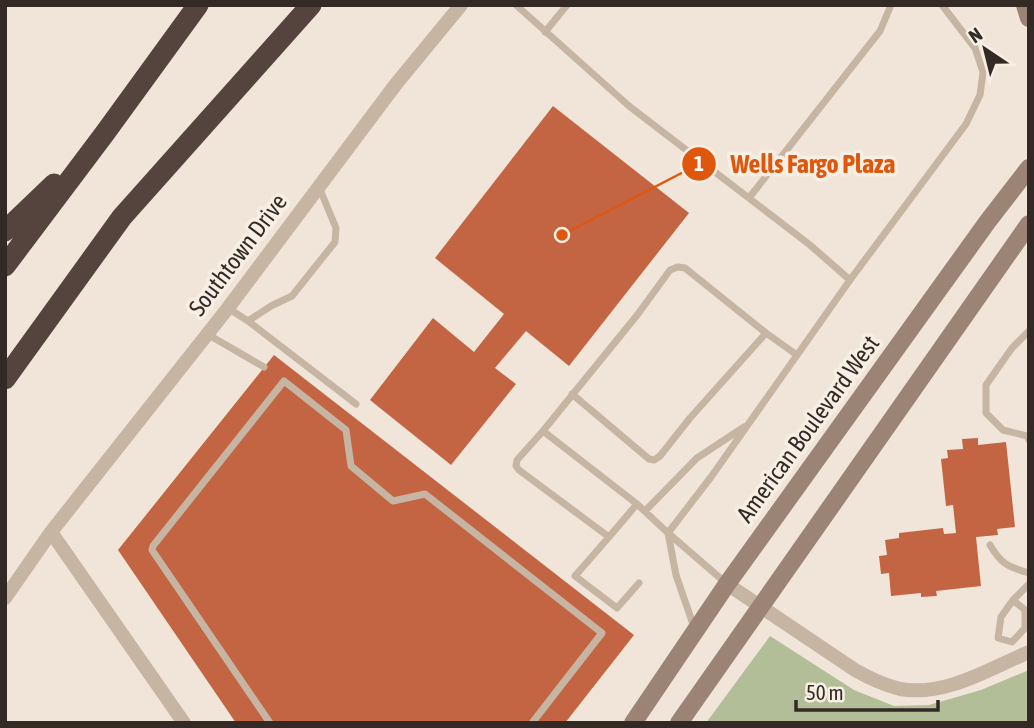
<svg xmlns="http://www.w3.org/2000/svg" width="1034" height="728" viewBox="0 0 1034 728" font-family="'Asap Condensed',sans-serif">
  <rect width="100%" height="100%" fill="#f0e5d8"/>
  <path fill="#b1be98" d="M 770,636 L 854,690 L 894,706 L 929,705 L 981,690 L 1029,670 L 1029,723 L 706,723 Z"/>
  <path fill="#c36543" d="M 553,106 L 689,213 L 569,366 L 526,331 L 495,368 L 516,384 L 451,465 L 370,400 L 433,318 L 474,352 L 504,314 L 435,258 Z
    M 274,355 L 634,635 L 565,723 L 236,723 L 118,550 Z
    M 978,438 L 978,445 L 1006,442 L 1015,527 L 997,529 L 998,535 L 976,537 L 981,586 L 936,591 L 937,596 L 921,597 L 921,593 L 891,596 L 889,573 L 881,574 L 879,556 L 887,555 L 885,540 L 899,538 L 899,533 L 943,528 L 944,534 L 956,533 L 953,505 L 946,506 L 941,459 L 948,458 L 947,450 L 963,449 L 962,439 Z"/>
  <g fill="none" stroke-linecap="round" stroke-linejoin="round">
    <path stroke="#c7b5a4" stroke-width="7" d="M 516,5 L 629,106 L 810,245 L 850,280 L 966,124 L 980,95 L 983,72 L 975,48 L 942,5
      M 545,32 L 567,5
      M 749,198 L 880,31 L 891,5
      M 228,308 L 248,321 L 271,306 L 292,296 L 335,242 L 336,228 L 319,187
      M 248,321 L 356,404
      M 1029,331 L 1012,348 L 986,385 L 986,413 L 1003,430 L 1027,436 L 1029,440
      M 207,334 L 264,367
      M 572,394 L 649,459 L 654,460 L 660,456 L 690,418 L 766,333 L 797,355
      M 543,431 L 638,314 L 670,270 L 678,267 L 685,268 L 766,333
      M 637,504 L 609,537 L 519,470 L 516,466 L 517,460 L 543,431 L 637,504 L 668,533 L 676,575 L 695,630
      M 645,511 L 697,458 L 744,427
      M 609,537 L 575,576 L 617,608 L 639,583
      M 990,545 C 1001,564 1008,567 1029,573
      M 727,584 L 668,533 L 711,477 L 850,280
      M 1013,600 L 1025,610 L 1025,628 L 1012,642 L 998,638 L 1001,617 L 1013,600 L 1029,584
      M 270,723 L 152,550 L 153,546 L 284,381 L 346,430 L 351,466 L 393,501 L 425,494 L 602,633 L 532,723"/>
    <path stroke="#c7b5a4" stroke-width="14" d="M 727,584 L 855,670 C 869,678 884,685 900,689 C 945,697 989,669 1029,652
      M 5,598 L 51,532
      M 184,723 L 51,532 L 228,308 L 396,84 L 461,5"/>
    <path stroke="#9b8476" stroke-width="18" d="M 1025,5 L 1029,18
      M 633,723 L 727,584 L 988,221 L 1029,168
      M 679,723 L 1029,224"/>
    <path stroke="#54443d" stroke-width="21" d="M 5,231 L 54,184
      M 5,266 L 105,133 L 198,5
      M 5,379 L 122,217 L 311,5"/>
  </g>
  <g text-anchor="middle" stroke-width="7" stroke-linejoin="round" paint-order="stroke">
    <g font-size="24" fill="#332a26" stroke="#f8efe4">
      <text transform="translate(238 255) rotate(-53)" y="8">Southtown Drive</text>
      <text transform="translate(808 429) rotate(-54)" y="8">American Boulevard West</text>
    </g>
  </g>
  <path fill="none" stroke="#df570d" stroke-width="2.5" d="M562 235L699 164"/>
  <g fill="#df570d" stroke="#f8efe4" stroke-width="2.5">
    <circle cx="562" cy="235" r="7"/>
    <circle cx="699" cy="164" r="18"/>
  </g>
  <g font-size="21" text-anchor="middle" font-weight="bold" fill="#fff">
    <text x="699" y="171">1</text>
  </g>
  <g font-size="26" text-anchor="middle" font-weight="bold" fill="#df570d" stroke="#f8efe4" stroke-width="7" stroke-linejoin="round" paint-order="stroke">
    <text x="813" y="173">Wells Fargo Plaza</text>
  </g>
  <rect width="1034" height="728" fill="none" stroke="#332a26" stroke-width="14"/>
  <g transform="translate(985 49) rotate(325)" stroke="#f8efe4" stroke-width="5" paint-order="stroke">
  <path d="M0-5L12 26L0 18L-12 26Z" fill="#332a26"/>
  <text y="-10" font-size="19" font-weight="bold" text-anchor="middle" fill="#332a26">N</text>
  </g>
  <path d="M796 700v10h142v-10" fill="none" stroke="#332a26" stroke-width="3.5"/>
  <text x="806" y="700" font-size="21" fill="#332a26" stroke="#f8efe4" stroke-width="5" paint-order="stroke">50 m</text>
</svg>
